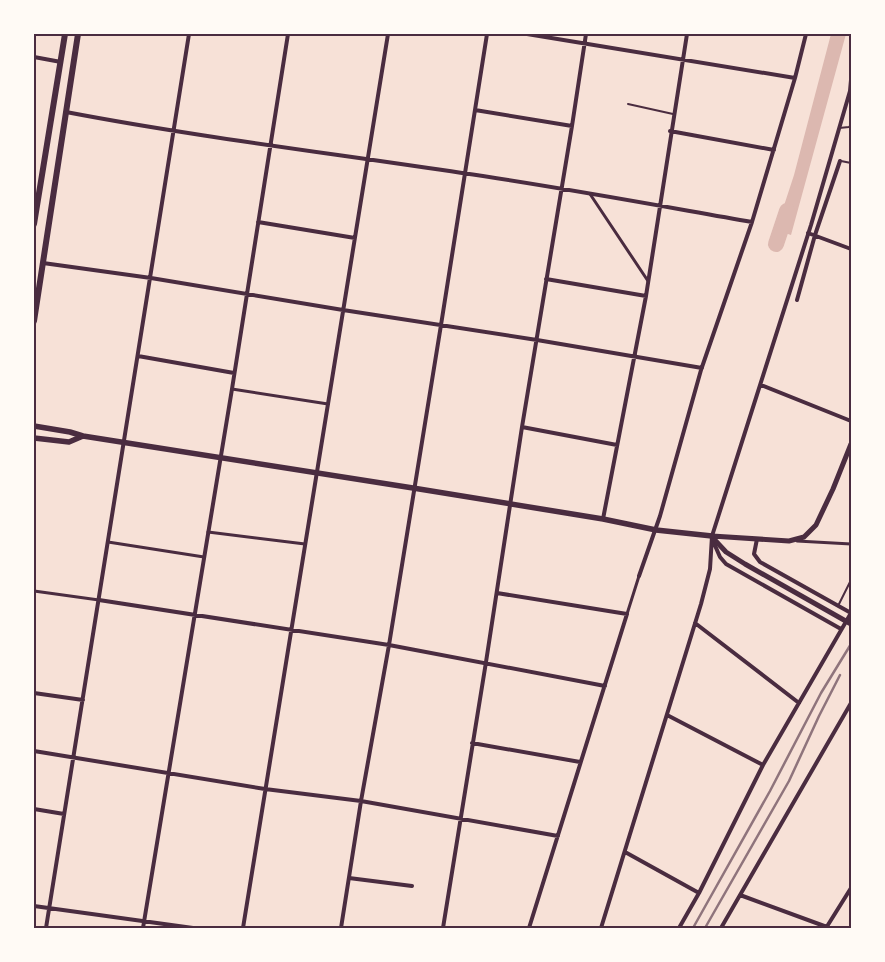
<svg xmlns="http://www.w3.org/2000/svg" width="885" height="962" viewBox="0 0 885 962" font-family="Ubuntu,sans-serif">
  <rect width="100%" height="100%" fill="#f7e1d7"/>
  <path fill="#dcb8b0" d="M 831,34 L 846,34 L 791,235 L 776,230 L 794,175 Z"/>
  <g fill="none" stroke-linecap="round" stroke-linejoin="round">
    <path stroke="#dcb8b0" stroke-width="16" d="M 776,244 L 787,211"/>
    <path stroke="#4a2c40" stroke-width="2" d="M 628,104 L 673,114
      M 839,128 L 849,127 L 851,125
      M 841,161 L 851,163
      M 839,604 L 851,580"/>
    <path stroke="#4a2c40" stroke-width="3" d="M 590,194 L 648,281
      M 232,389 L 328,404
      M 208,532 L 305,544
      M 797,541 L 851,544
      M 108,542 L 204,557
      M 34,591 L 99,600
      M 627,614 L 639,576"/>
    <path stroke="#4a2c40" stroke-width="4" d="M 527,34 L 795,78
      M 34,57 L 61,62
      M 475,110 L 572,126
      M 66,112 C 197,137 330,153 462,173 C 559,187 655,205 752,222
      M 670,131 L 774,150
      M 258,222 L 355,238
      M 808,233 L 851,249
      M 43,263 L 151,278 L 343,310 L 537,340 L 702,368
      M 546,279 L 646,296
      M 797,300 L 815,235 L 840,161
      M 138,356 L 234,373
      M 761,385 L 851,421
      M 522,427 L 617,445
      M 603,519 L 646,296 L 687,34
      M 713,541 L 720,557 L 726,564 L 841,629
      M 639,576 L 660,516 L 701,370 L 752,222 L 795,78 L 806,34
      M 497,593 L 627,614 L 529,928
      M 99,600 L 389,645 L 605,686
      M 695,623 L 799,703
      M 34,693 L 83,700
      M 667,715 L 763,765
      M 472,743 L 580,762
      M 34,751 L 265,789 L 361,801 L 558,836
      M 34,809 L 64,814
      M 625,852 L 699,893
      M 349,878 L 412,886
      M 740,895 L 827,927
      M 34,906 L 193,928
      M 46,928 L 189,34
      M 143,928 L 232,389 L 288,34
      M 243,928 L 388,34
      M 341,928 L 361,801 L 389,645 L 441,325 L 487,34
      M 443,928 L 486,662 L 522,427 L 572,126 L 586,34
      M 601,928 L 701,604 L 710,569 L 712,536 L 811,225 L 850,91 L 851,80
      M 679,928 L 699,893 L 763,765 L 851,613 L 760,562 L 754,554 L 757,539
      M 721,928 L 851,703
      M 826,928 L 851,888"/>
    <path stroke="#4a2c40" stroke-width="5" d="M 712,536 L 789,541 L 804,537 L 816,525 L 833,489 L 851,444
      M 712,537 L 726,552 L 745,564 L 851,624"/>
    <path stroke="#4a2c40" stroke-width="5.5" d="M 34,426 L 70,432 L 83,436 L 413,488 L 603,519 L 656,530 L 712,536
      M 34,438 L 69,442 L 83,436"/>
    <path stroke="#4a2c40" stroke-width="6" d="M 34,224 L 65,34
      M 34,321 L 78,34"/>
    <path stroke="#8f747c" stroke-width="2.5" d="M 693,928 L 770,791 L 821,693 L 851,644
      M 705,928 L 789,781 L 819,716 L 840,675"/>
  </g>
  <rect width="885" height="962" fill="none" stroke="#fffaf5" stroke-width="70"/>
  <rect x="35" y="35" width="815" height="892" fill="none" stroke="#4a2c40" stroke-width="2"/>
</svg>
